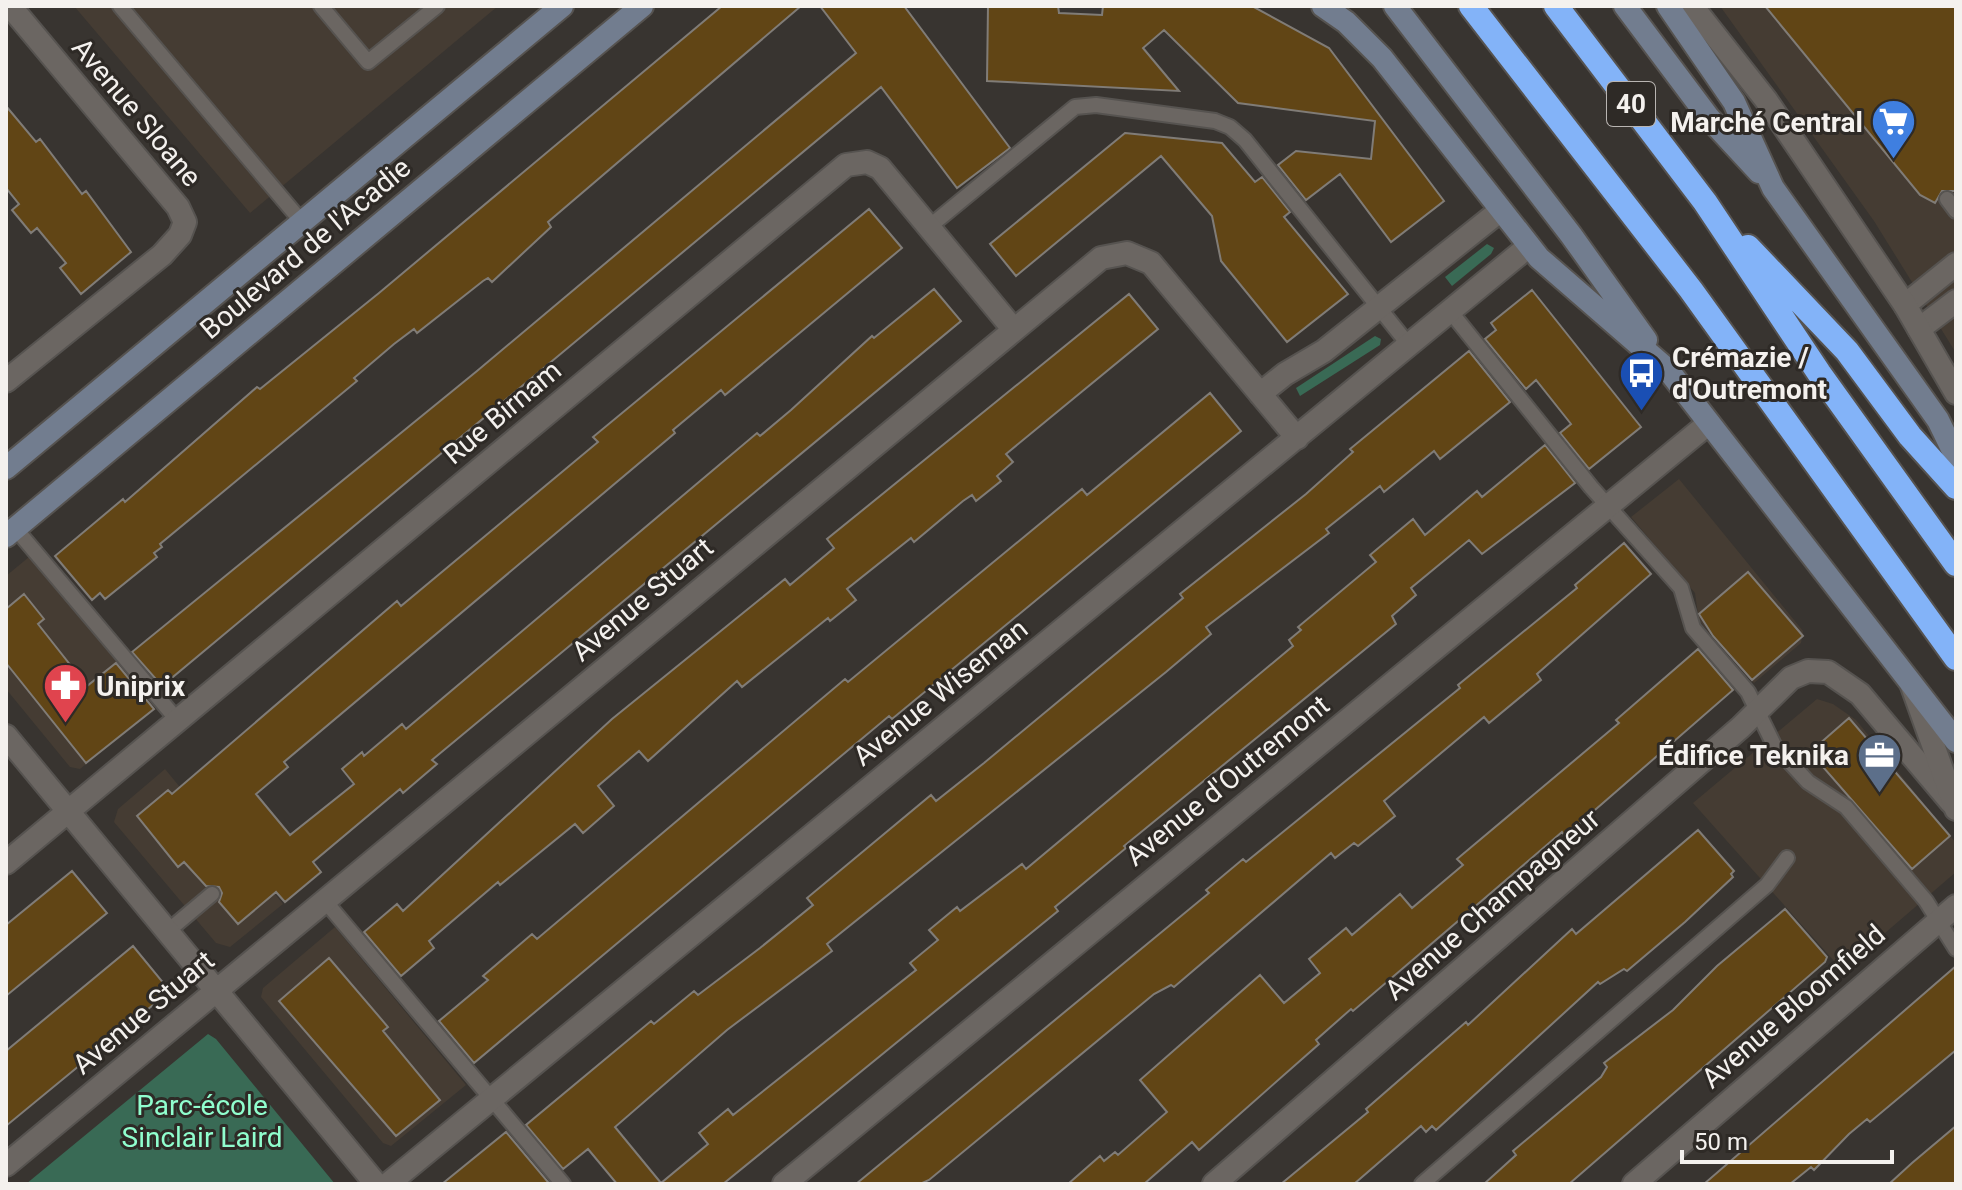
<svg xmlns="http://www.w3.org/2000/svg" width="1962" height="1190" viewBox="0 0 1962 1190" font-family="Roboto,sans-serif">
  <rect width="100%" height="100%" fill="#383430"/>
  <path fill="#453c33" d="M 74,6 L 498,6 L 250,213 Z
    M 1720,6 L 1956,6 L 1956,353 L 1874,221 Z
    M 1679,479 L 1803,631 L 1801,643 L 1754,683 L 1699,621 L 1695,593 L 1631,517 Z
    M 29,557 L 155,707 L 80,769 L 70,767 L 6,689 L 6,576 Z
    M 1817,699 L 1833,704 L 1856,720 L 1956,843 L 1956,872 L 1842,970 L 1693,803 Z
    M 165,769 L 217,832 L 222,828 L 283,904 L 230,947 L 216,943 L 114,822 L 118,809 Z
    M 335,927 L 466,1085 L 391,1146 L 383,1143 L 261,997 L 263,988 Z"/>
  <path fill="#396a55" d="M 1487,244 L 1494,248 L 1491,254 L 1452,286 L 1445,277 Z
    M 1375,336 L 1381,339 L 1380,345 L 1300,396 L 1296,388 Z
    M 208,1034 L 216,1039 L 335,1184 L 26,1184 Z"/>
  <path fill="#614515" stroke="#807c77" stroke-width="2" d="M 722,6 L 801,6 L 548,222 L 551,227 L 492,282 L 488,278 L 483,281 L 417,333 L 414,329 L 394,344 L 354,378 L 357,381 L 160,544 L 162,547 L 154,553 L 157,557 L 105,599 L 100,593 L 92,600 L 55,556 L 123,499 L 125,502 L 257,387 L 260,389 L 379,293 Z
    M 820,6 L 904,6 L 1010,148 L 957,188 L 881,87 L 162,686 L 132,652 L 477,371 L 856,53 Z
    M 988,6 L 1058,6 L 1059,13 L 1102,15 L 1103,6 L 1252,6 L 1329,48 L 1444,201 L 1391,242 L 1340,174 L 1306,200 L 1278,165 L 1296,151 L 1371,159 L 1375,121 L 1238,103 L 1164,30 L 1143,48 L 1179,91 L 987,81 Z
    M 1765,6 L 1956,6 L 1956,191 L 1942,191 L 1935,203 L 1920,195 Z
    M 6,106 L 36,142 L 40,139 L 82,194 L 86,191 L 131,252 L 81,294 L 60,268 L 66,263 L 37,228 L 31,233 L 12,210 L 19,204 L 6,188 Z
    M 1125,133 L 1222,143 L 1255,182 L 1262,177 L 1290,212 L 1284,217 L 1348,294 L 1287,342 L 1221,261 L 1212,216 L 1161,156 L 1016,276 L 990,244 Z
    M 869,209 L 902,248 L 725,395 L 721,390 L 673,430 L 675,433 L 284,762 L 288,767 L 256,794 L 290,835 L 354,784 L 342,769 L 362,752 L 364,756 L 402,724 L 406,729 L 757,433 L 760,436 L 791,410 L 872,336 L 874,338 L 934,289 L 961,321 L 432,760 L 437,764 L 403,793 L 400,789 L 313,862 L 321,872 L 285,902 L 276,892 L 238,924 L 219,902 L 222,893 L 219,887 L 206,886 L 184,862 L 178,867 L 137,816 L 168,790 L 172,794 L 397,601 L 401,606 L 598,442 L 593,437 Z
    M 1532,290 L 1641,427 L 1589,469 L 1560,433 L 1571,424 L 1536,380 L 1526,389 L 1485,339 L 1496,330 L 1491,323 Z
    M 1129,294 L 1158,329 L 1006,454 L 1013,462 L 997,476 L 1001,481 L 976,501 L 972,495 L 963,501 L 914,542 L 911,538 L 847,589 L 856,600 L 830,621 L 828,618 L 742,687 L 737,681 L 648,761 L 639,751 L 598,786 L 614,806 L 583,833 L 575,824 L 500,885 L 498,882 L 429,941 L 434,948 L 401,976 L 364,932 L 397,904 L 403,911 L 612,719 L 785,579 L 790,585 L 834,548 L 827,539 Z
    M 1469,351 L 1510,402 L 1440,459 L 1434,451 L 1384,492 L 1380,486 L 1326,529 L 1329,533 L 1206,627 L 1211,634 L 1166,672 L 827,944 L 832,951 L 727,1030 L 615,1127 L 661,1183 L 708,1144 L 699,1133 L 728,1109 L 733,1115 L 916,970 L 910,963 L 938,940 L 929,930 L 957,907 L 960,911 L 1022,864 L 1026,869 L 1293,646 L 1289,640 L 1301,630 L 1298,627 L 1376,562 L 1370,555 L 1413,519 L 1425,535 L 1477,491 L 1482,497 L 1545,445 L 1575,483 L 1482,554 L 1469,540 L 1411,588 L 1416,595 L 1392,616 L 1396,624 L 1124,846 L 1126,848 L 1055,907 L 1058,911 L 723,1184 L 617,1184 L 588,1149 L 563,1169 L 526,1125 L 651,1021 L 654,1024 L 694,991 L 698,995 L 760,948 L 813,905 L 807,898 L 931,795 L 936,801 L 984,763 L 1183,598 L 1180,594 L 1306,494 L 1353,452 L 1350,449 Z
    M 1210,393 L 1241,431 L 892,719 L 889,716 L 474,1063 L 439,1021 L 488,980 L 483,976 L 532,934 L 537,939 L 845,679 L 848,682 L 1082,489 L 1087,495 Z
    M 1624,543 L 1651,574 L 1537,674 L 1541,680 L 1489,723 L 1484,717 L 1384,801 L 1395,816 L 1358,846 L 1354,843 L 1335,858 L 1331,853 L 1174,987 L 1171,985 L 1154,994 L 929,1180 L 920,1184 L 856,1184 L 1209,893 L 1206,890 L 1243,859 L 1246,862 L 1460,688 L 1458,685 L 1577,588 L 1575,585 Z
    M 1748,572 L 1803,636 L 1752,680 L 1713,636 L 1699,614 Z
    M 24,594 L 44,619 L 38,624 L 87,686 L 116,663 L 154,709 L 86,763 L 6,663 L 6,609 Z
    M 1698,649 L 1733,690 L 1565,836 L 1562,832 L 1353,1011 L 1351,1009 L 1316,1040 L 1319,1044 L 1199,1150 L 1192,1142 L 1144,1184 L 1068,1184 L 1100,1156 L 1104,1161 L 1115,1152 L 1118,1155 L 1167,1112 L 1140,1080 L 1260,975 L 1284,1003 L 1320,973 L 1309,959 L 1346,928 L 1352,935 L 1400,894 L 1412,908 L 1463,865 L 1457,859 L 1619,723 L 1616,720 Z
    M 1849,718 L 1950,836 L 1912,869 L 1810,752 Z
    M 1698,830 L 1734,871 L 1731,874 L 1733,877 L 1685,922 L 1627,971 L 1624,969 L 1600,984 L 1598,982 L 1436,1130 L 1432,1126 L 1426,1132 L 1421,1126 L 1354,1184 L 1281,1184 L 1368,1112 L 1366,1109 L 1466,1022 L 1468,1025 L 1572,929 L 1576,934 Z
    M 72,871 L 107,913 L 6,996 L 6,925 Z
    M 1785,909 L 1827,957 L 1825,962 L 1569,1184 L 1484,1184 L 1516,1155 L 1513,1151 L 1601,1077 L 1607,1067 L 1604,1063 L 1673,1010 L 1717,966 Z
    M 133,946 L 170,991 L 6,1126 L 6,1051 Z
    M 329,958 L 388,1027 L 383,1031 L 440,1100 L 396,1136 L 279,1001 Z
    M 1956,966 L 1956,1050 L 1870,1122 L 1867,1119 L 1849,1134 L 1814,1170 L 1811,1167 L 1790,1184 L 1704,1184 Z
    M 1956,1126 L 1956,1184 L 1889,1184 L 1912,1163 Z
    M 506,1132 L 548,1182 L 545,1184 L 442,1184 Z"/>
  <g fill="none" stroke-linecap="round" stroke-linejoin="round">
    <defs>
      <path id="service" d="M 120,6 L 302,222
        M 321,6 L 368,62 L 437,6
        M 1947,199 L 1956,211
        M 929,227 L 1075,107 L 1096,105 L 1215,121 L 1230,127 L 1245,140 L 1408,344
        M 1450,311 L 1591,487 L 1681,588 L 1693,628 L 1748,692 L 1774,745 L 1808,782 L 1846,807 L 1926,901 L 1956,949
        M 15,528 L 178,721
        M 325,901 L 563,1184
        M 168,931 L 212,894
        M 1422,1184 L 1767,885 L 1787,858"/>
      <path id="minor" d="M 1905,305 L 1956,264
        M 1919,329 L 1956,301
        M 6,381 L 162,255 L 180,235 L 185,222 L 178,207 L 10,6
        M 1260,394 L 1285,374 L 1324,351 L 1501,210
        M 6,736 L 376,1184
        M 6,863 L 846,165 L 867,162 L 880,168 L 1014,330
        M 6,1165 L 1101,258 L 1127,253 L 1151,263 L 1297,438
        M 388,1184 L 1529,246
        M 784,1184 L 1709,423
        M 1214,1184 L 1741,727 L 1791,678 L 1808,671 L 1828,672 L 1860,694 L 1951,802
        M 1634,1184 L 1956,906"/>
      <path id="tertiary" d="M 1692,6 L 1766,100 L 1905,305 L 1956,393
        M 1912,686 L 1956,809"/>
      <path id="secondary" d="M 1323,6 L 1346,22 L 1382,58 L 1539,258 L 1668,370 L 1956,741
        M 1395,6 L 1571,235 L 1646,340
        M 1625,6 L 1709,118 L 1759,172
        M 1668,6 L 1734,102 L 1773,188 L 1938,420 L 1956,457
        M 6,468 L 562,6
        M 6,536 L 642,6"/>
      <path id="motorway" d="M 1471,6 L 1691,290 L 1956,658
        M 1556,6 L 1705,202 L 1819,373 L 1956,564
        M 1748,247 L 1847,351 L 1910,436 L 1956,487"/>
    </defs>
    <use href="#service" stroke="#565350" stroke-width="18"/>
    <use href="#minor" stroke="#565350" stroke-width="26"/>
    <use href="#tertiary" stroke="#565350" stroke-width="26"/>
    <use href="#secondary" stroke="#565350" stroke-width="26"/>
    <use href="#motorway" stroke="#565350" stroke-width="28"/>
    <use href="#service" stroke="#6b6662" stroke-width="14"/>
    <use href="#minor" stroke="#6b6662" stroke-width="22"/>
    <use href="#tertiary" stroke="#6b6662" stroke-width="22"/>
    <use href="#secondary" stroke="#727d8f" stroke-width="22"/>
    <use href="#motorway" stroke="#83b3f8" stroke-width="24"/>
  </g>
  <defs>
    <symbol id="supermarket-pin" viewBox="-11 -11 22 30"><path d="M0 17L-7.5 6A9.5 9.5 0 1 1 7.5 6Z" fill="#3f7fe0" stroke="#2e2a26"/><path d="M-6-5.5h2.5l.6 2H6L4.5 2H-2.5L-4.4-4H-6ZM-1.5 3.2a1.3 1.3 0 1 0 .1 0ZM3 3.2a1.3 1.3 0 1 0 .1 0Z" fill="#fff"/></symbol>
    <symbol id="bus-pin" viewBox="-11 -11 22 30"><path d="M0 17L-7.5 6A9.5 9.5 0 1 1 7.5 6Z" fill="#1a4fb4" stroke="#2e2a26"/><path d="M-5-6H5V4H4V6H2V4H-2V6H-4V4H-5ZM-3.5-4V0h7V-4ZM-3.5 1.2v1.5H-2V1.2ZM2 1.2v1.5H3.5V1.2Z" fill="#fff"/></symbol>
    <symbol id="pharmacy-pin" viewBox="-11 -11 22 30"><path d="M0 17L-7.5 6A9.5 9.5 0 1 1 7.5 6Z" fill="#e0444e" stroke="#2e2a26"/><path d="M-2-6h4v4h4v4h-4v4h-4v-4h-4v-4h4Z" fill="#fff"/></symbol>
    <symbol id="office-pin" viewBox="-11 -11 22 30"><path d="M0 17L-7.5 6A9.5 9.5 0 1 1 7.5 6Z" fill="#5c6f8a" stroke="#2e2a26"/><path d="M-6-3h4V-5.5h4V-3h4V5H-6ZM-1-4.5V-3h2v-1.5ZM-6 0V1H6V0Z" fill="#fff"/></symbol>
  </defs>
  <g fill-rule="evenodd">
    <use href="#supermarket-pin" x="1868" y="96" width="51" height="69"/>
    <use href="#bus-pin" x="1616" y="348" width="51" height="69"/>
    <use href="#pharmacy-pin" x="40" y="660" width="51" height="69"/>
    <use href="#office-pin" x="1854" y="730" width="51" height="69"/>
  </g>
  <g text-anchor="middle" stroke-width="6" stroke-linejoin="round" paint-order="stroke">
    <rect fill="#2e2a26" stroke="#b9b5b2" stroke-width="2" x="1607" y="82" width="48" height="44" rx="6"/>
    <g font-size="26" font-weight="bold" fill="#f4f1ee">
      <text x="1631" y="113">40</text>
    </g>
    <g font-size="28" fill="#f4f1ee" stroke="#2e2a26">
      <text transform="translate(137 112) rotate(50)" y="10">Avenue Sloane</text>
      <text transform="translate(305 248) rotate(-40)" y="10">Boulevard de l'Acadie</text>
      <text transform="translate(502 412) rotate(-40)" y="10">Rue Birnam</text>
      <text transform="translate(642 599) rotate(-40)" y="10">Avenue Stuart</text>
      <text transform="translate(940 692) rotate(-39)" y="10">Avenue Wiseman</text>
      <text transform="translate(1227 780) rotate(-39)" y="10">Avenue d'Outremont</text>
      <text transform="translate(1492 904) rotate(-41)" y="10">Avenue Champagneur</text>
      <text transform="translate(1793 1006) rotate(-41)" y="10">Avenue Bloomfield</text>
      <text transform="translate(143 1012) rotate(-40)" y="10">Avenue Stuart</text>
    </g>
    <g font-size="28" font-weight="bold" fill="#f4f1ee" stroke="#2e2a26" text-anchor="end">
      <text x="1863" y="132">Marché Central</text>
      <text x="1672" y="367" text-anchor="start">Crémazie /<tspan x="1672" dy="32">d'Outremont</tspan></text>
      <text x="96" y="696" text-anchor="start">Uniprix</text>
      <text x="1849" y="765">Édifice Teknika</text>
    </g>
    <g font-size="28" fill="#90fece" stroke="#2e2a26">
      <text x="202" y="1115">Parc-école<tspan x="202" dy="32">Sinclair Laird</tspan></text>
    </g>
  </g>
  <rect width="1962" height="1190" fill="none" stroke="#f4f1ee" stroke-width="16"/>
  <path d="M1682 1150v12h210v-12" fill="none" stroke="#f4f1ee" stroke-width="4"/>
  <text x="1694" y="1150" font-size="24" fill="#f4f1ee" stroke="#2e2a26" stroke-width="6" paint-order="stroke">50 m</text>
</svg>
